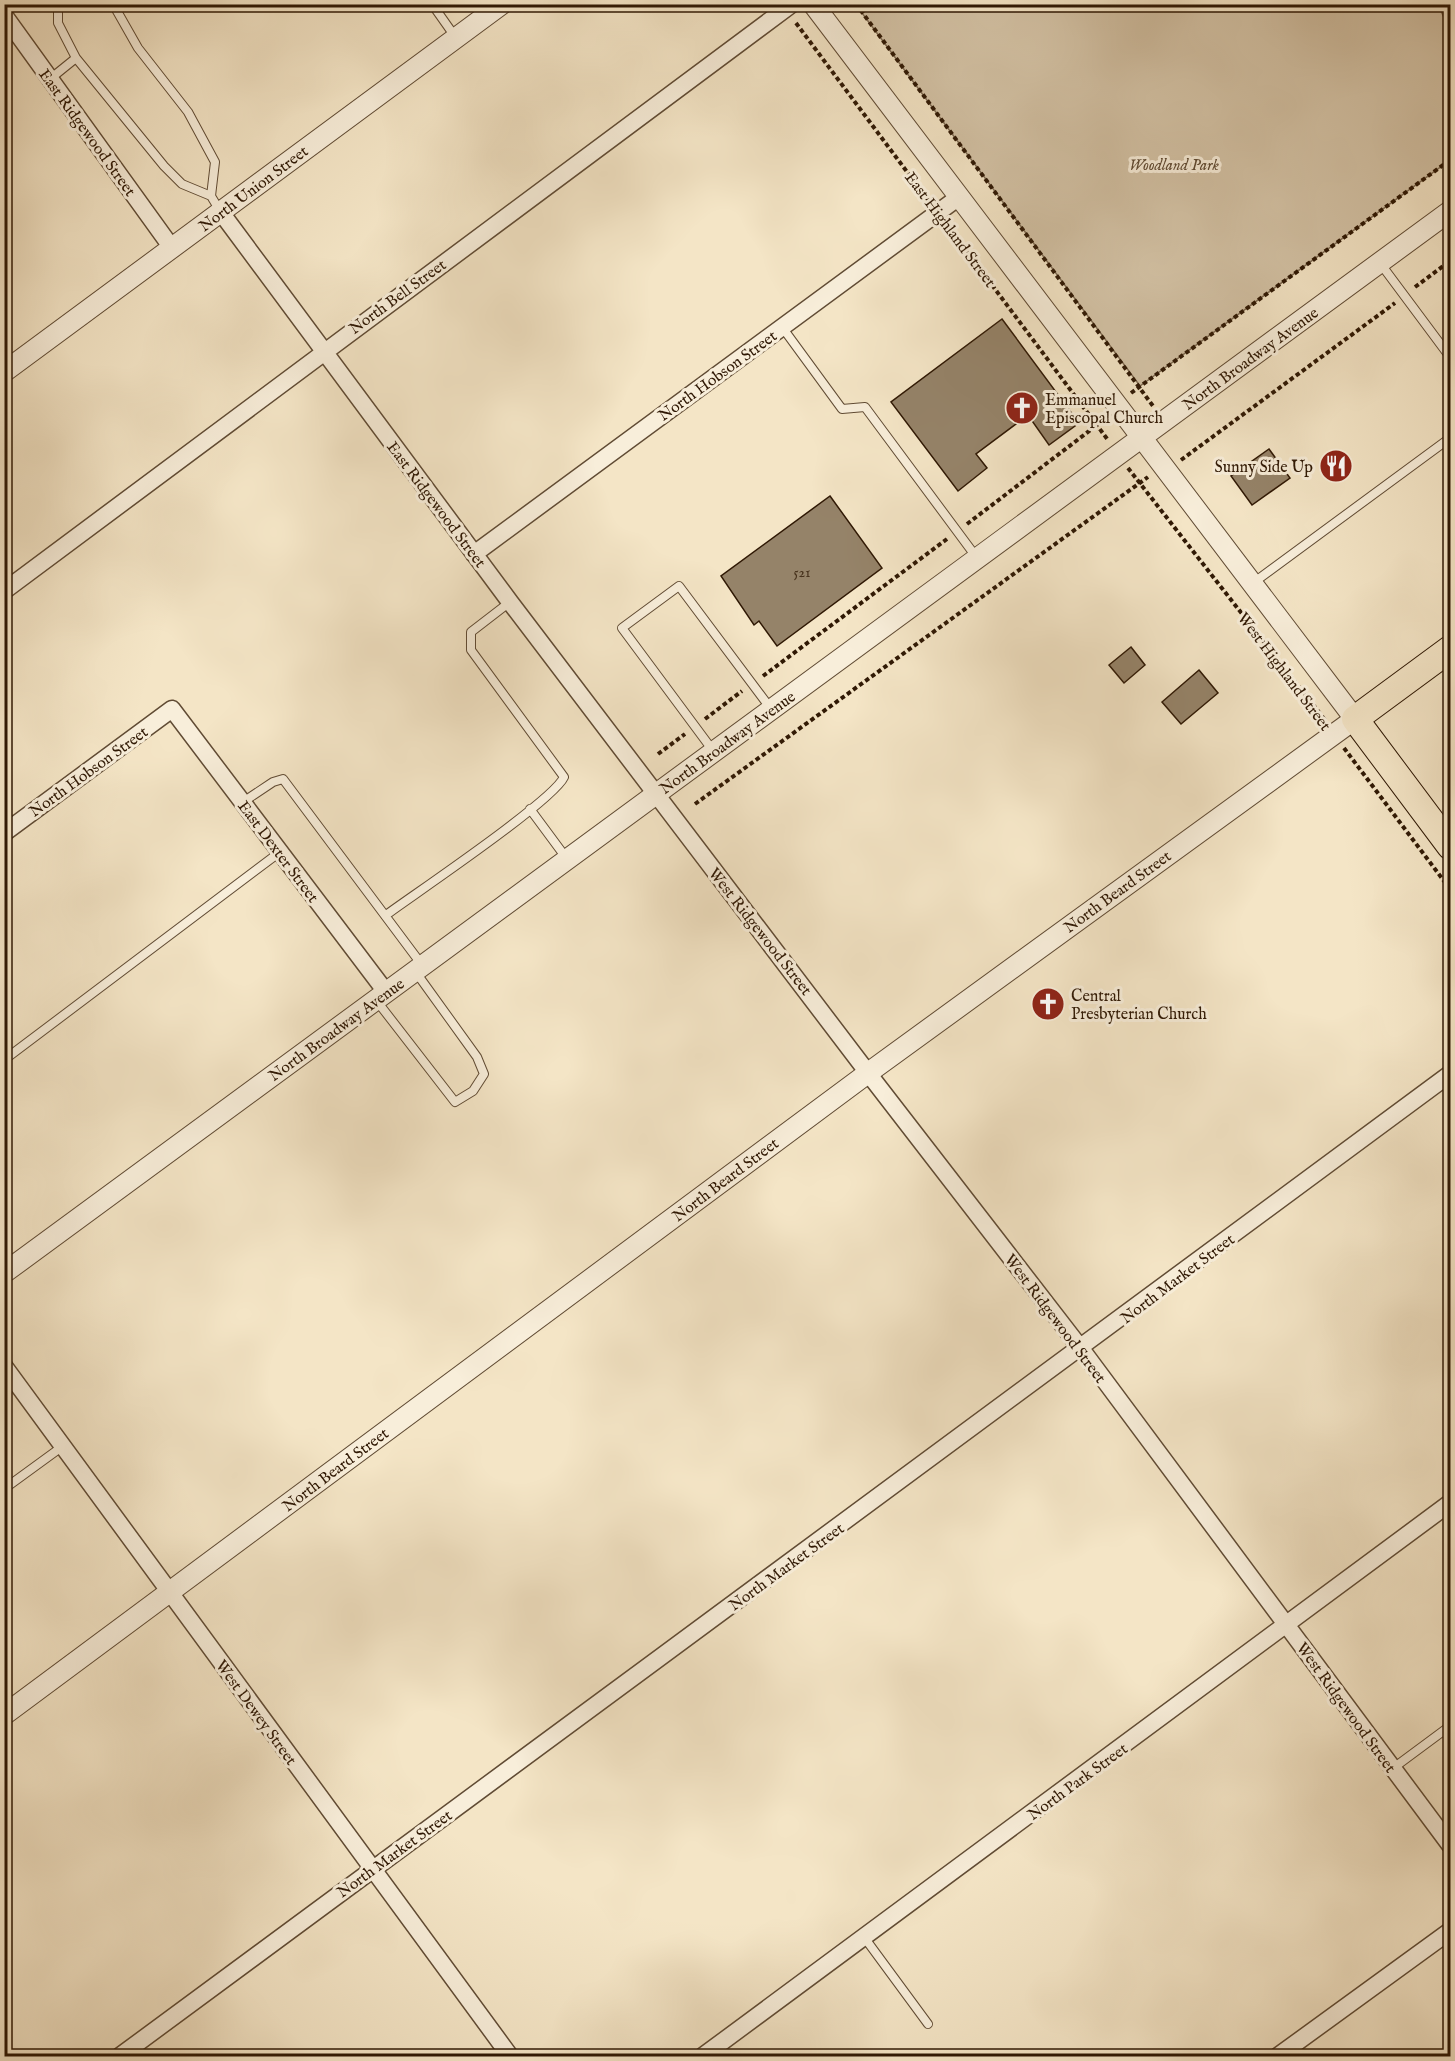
<svg xmlns="http://www.w3.org/2000/svg" width="1455" height="2061" viewBox="0 0 1455 2061" font-family="'IM FELL English',serif">
  <rect width="100%" height="100%" fill="#f4e5c6"/>
  <filter id="stains"><feTurbulence type="fractalNoise" baseFrequency=".00333" numOctaves="4"/><feColorMatrix values="0 0 0 0 .2 0 0 0 0 .09 0 0 0 0 .02 0 0 0 .5 -.17"/></filter>
  <radialGradient id="worn" r=".72"><stop offset=".6" stop-color="#630" stop-opacity="0"/><stop offset="1" stop-color="#630" stop-opacity=".3"/></radialGradient>
  <path fill="#d3c2a5" stroke="#816d54" stroke-width="1.5" d="M 856,5 L 1438,5 L 1450,30 L 1450,160 L 1140,386 Z"/>
  <path fill="#958369" stroke="#2f1804" stroke-width="1.5" d="M 1002,319 L 1079,423 L 1049,445 L 1028,415 L 976,454 L 987,468 L 958,491 L 891,402 Z
    M 1269,449 L 1290,478 L 1252,505 L 1231,476 Z
    M 830,496 L 882,568 L 777,646 L 759,621 L 754,625 L 721,576 Z
    M 1131,647 L 1145,665 L 1124,683 L 1109,665 Z
    M 1199,670 L 1218,693 L 1181,724 L 1162,702 Z"/>
  <g fill="none" stroke-linecap="round" stroke-linejoin="round">
    <defs>
      <path id="service" d="M 113,4 L 138,48 L 188,112 L 215,162 L 211,196
        M 432,4 L 456,38
        M 76,58 L 164,166 L 182,184 L 211,196 L 220,211
        M 50,79 L 76,58 L 58,23 L 58,4
        M 1380,263 L 1450,357
        M 782,327 L 842,409 L 865,407 L 977,558
        M 1253,583 L 1450,438
        M 714,752 L 622,628 L 679,586 L 771,709
        M 243,802 L 273,782 L 283,779 L 422,965
        M 530,809 L 567,859
        M 386,915 C 416,893 553,801 564,777 L 471,650 L 471,632 L 510,602
        M 376,1000 L 455,1102 L 473,1091 L 484,1074 L 477,1057 L 415,971
        M 4,1060 L 280,852
        M 4,1489 L 63,1446
        M 1392,1769 L 1450,1726
        M 864,1937 L 928,2024"/>
      <path id="minor" d="M 4,15 L 172,248
        M 220,211 L 510,602 L 868,1073 L 1082,1350 L 1450,1845
        M 474,554 L 959,197
        M 4,591 L 792,4
        M 4,833 L 172,709 L 386,992
        M 4,1366 L 510,2056
        M 120,2056 C 562,1727 1009,1404 1450,1074
        M 703,2056 L 1450,1503
        M 1278,2056 L 1450,1931"/>
      <path id="tertiary" d="M 4,372 L 502,4
        M 4,1273 L 1450,211
        M 4,1715 L 868,1073 L 1355,719 L 813,4"/>
      <path id="primary" d="M 1450,649 L 1355,719 L 1450,846"/>
    </defs>
    <use href="#service" stroke="#604b34" stroke-width="10"/>
    <use href="#minor" stroke="#604b34" stroke-width="19"/>
    <use href="#tertiary" stroke="#604b34" stroke-width="22"/>
    <use href="#primary" stroke="#2f1804" stroke-width="28"/>
    <path stroke="#2f1804" stroke-width="4" stroke-dasharray="4.5 3" stroke-linecap="butt" d="M 856,4 L 1153,406
      M 796,23 L 928,200
      M 947,225 L 1108,440
      M 1415,287 L 1450,261
      M 1131,393 L 1450,160
      M 1181,460 L 1395,303
      M 1128,468 L 1325,720
      M 967,524 L 1105,419
      M 763,676 L 947,539
      M 705,719 L 742,691
      M 1344,748 L 1450,889
      M 658,754 L 685,734
      M 695,804 L 1148,477"/>
    <use href="#service" stroke="#f8eeda" stroke-width="8"/>
    <use href="#minor" stroke="#f8eeda" stroke-width="16"/>
    <use href="#tertiary" stroke="#f8eeda" stroke-width="20"/>
    <use href="#primary" stroke="#f4e5c6" stroke-width="26"/>
  </g>
  <defs>
    <symbol id="church-disc" viewBox="-11 -11 22 22"><circle r="9.5" fill="#8f2418" stroke="#f8eeda"/><path d="M-1.2-6h2.4v3.5h3.3v2.4h-3.3V6h-2.4V-.1h-3.3v-2.4h3.3Z" fill="#fff"/></symbol>
    <symbol id="restaurant-disc" viewBox="-11 -11 22 22"><circle r="9.5" fill="#8f2418" stroke="#f8eeda"/><path d="M-5-6h1v4h1v-4h1v4h1v-4h1v5L-1.5 .5V6h-2V.5L-5-1ZM5-6V6H3V1.5H1.5Q1.5-4 5-6Z" fill="#fff"/></symbol>
  </defs>
  <g fill-rule="evenodd">
    <use href="#church-disc" x="1003" y="389" width="38" height="38"/>
    <use href="#restaurant-disc" x="1317" y="447" width="38" height="38"/>
    <use href="#church-disc" x="1029" y="985" width="38" height="38"/>
  </g>
  <g text-anchor="middle" stroke-width="6" stroke-linejoin="round" paint-order="stroke">
    <g font-size="14" fill="#48331d">
      <text x="802" y="577">521</text>
    </g>
    <g font-size="16" fill="#2f1804" stroke="#f8eeda">
      <text transform="translate(88 132) rotate(54)" y="6">East Ridgewood Street</text>
      <text transform="translate(253 188) rotate(-37)" y="6">North Union Street</text>
      <text transform="translate(951 229) rotate(53)" y="6">East Highland Street</text>
      <text transform="translate(397 296) rotate(-36)" y="6">North Bell Street</text>
      <text transform="translate(1250 358) rotate(-36)" y="6">North Broadway Avenue</text>
      <text transform="translate(717 375) rotate(-36)" y="6">North Hobson Street</text>
      <text transform="translate(437 504) rotate(53)" y="6">East Ridgewood Street</text>
      <text transform="translate(1285 671) rotate(53)" y="6">West Highland Street</text>
      <text transform="translate(727 742) rotate(-36)" y="6">North Broadway Avenue</text>
      <text transform="translate(88 771) rotate(-36)" y="6">North Hobson Street</text>
      <text transform="translate(279 851) rotate(53)" y="6">East Dexter Street</text>
      <text transform="translate(1117 891) rotate(-36)" y="6">North Beard Street</text>
      <text transform="translate(761 931) rotate(52)" y="6">West Ridgewood Street</text>
      <text transform="translate(336 1029) rotate(-36)" y="6">North Broadway Avenue</text>
      <text transform="translate(725 1179) rotate(-37)" y="6">North Beard Street</text>
      <text transform="translate(1177 1278) rotate(-37)" y="6">North Market Street</text>
      <text transform="translate(1056 1318) rotate(53)" y="6">West Ridgewood Street</text>
      <text transform="translate(335 1469) rotate(-37)" y="6">North Beard Street</text>
      <text transform="translate(786 1566) rotate(-36)" y="6">North Market Street</text>
      <text transform="translate(1347 1707) rotate(54)" y="6">West Ridgewood Street</text>
      <text transform="translate(257 1712) rotate(54)" y="6">West Dewey Street</text>
      <text transform="translate(1077 1781) rotate(-36)" y="6">North Park Street</text>
      <text transform="translate(394 1853) rotate(-36)" y="6">North Market Street</text>
    </g>
    <g font-size="16" font-style="italic" fill="#604b34" stroke="#f8eeda">
      <text x="1174" y="170">Woodland Park</text>
    </g>
    <g font-size="16" fill="#2f1804" stroke="#f8eeda" text-anchor="start">
      <text x="1045" y="405">Emmanuel<tspan x="1045" dy="18">Episcopal Church</tspan></text>
      <text x="1313" y="472" text-anchor="end">Sunny Side Up</text>
      <text x="1071" y="1001">Central<tspan x="1071" dy="18">Presbyterian Church</tspan></text>
    </g>
  </g>
  <rect width="1455" height="2061" fill="none" stroke="#f4e5c6" stroke-width="24"/>
  <rect x="6" y="6" width="1443" height="2049" fill="none" stroke="#2f1804" stroke-width="3"/>
  <rect x="12" y="12" width="1431" height="2037" fill="none" stroke="#2f1804" stroke-width="1.5"/>
  <rect width="100%" height="100%" filter="url(#stains)"/>
  <rect width="100%" height="100%" fill="url(#worn)"/>
</svg>
